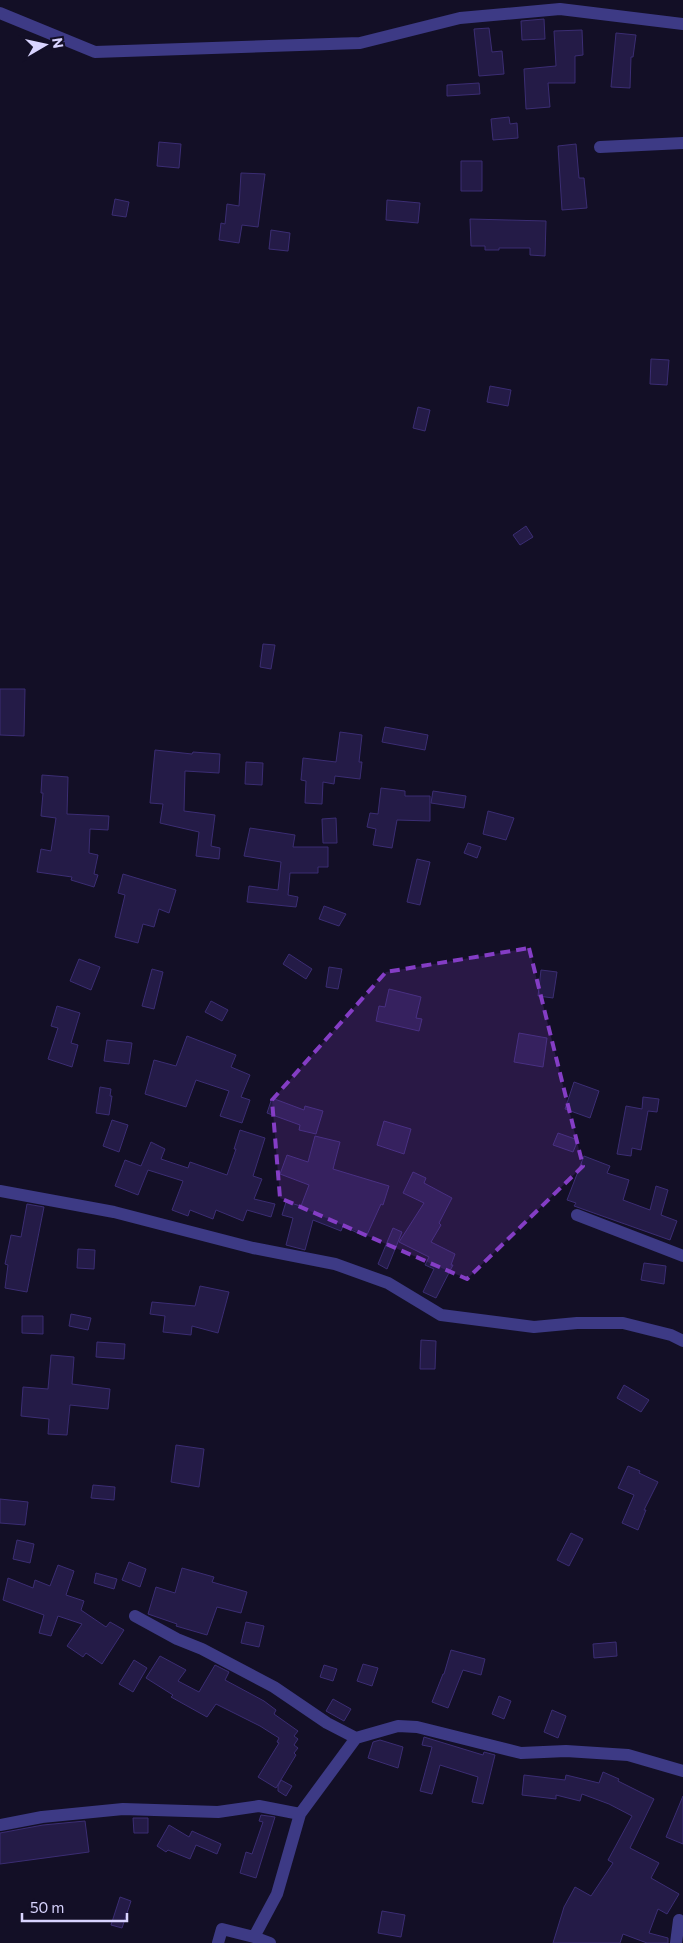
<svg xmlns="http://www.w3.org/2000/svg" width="683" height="1943" viewBox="0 0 683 1943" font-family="Commissioner,sans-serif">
  <rect width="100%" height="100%" fill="#130f26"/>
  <path fill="#241b47" stroke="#3b2d73" d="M 544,19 L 545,39 L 522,40 L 521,21 Z
    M 489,28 L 492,52 L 502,51 L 504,74 L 479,76 L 474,29 Z
    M 582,30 L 583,55 L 575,56 L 575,83 L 548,83 L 550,107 L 526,109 L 524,69 L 556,66 L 554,31 Z
    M 616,33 L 636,35 L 633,57 L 631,57 L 630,88 L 611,87 Z
    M 479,83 L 480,94 L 447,96 L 447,85 Z
    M 509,117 L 510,124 L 517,123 L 518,138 L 493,140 L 491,119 Z
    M 159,142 L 181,144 L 179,168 L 157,166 Z
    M 576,144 L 579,178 L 584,178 L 587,208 L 562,210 L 558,146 Z
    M 461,161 L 482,161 L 482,191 L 461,191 Z
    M 241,173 L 265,174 L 258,227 L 242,225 L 239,243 L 219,240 L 221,223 L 225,224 L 227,204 L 239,206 Z
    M 115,199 L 129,202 L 126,217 L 112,215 Z
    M 387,200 L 420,203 L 418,223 L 386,220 Z
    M 470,219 L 546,221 L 545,256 L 530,255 L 530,248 L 499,248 L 499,250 L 485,250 L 485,246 L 471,246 Z
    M 271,230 L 290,233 L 288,251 L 269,249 Z
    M 651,359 L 669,360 L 667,385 L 650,384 Z
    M 490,386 L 511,390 L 508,406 L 487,402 Z
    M 418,407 L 430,410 L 425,431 L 413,428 Z
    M 526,526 L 533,537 L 520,545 L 513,535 Z
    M 263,644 L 275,645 L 271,669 L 260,667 Z
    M 0,689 L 25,689 L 24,736 L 0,735 Z
    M 385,727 L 428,735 L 425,750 L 382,742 Z
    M 340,732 L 362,735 L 359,762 L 362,762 L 360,779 L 335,776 L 334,784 L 323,782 L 322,804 L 305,803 L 306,781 L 301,780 L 303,758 L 336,762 Z
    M 155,750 L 192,754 L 193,752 L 220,754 L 219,773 L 185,771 L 184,811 L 215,815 L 211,846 L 220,848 L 219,859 L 196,856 L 199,832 L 160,823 L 163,804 L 150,803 Z
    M 246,762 L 263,763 L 262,785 L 245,784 Z
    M 42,775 L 68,777 L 67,814 L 109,816 L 108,830 L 90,829 L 89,853 L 98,855 L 94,874 L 98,875 L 94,887 L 71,880 L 72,877 L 37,872 L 41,849 L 51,851 L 56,818 L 41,816 L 43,793 L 41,793 Z
    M 381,788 L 405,791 L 405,796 L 430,796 L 430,821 L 397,820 L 392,848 L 373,845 L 376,829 L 367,827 L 370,813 L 378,814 Z
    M 433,791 L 466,796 L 464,808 L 431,803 Z
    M 488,811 L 514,818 L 506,840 L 483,834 Z
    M 336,818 L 337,843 L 323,843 L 322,819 Z
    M 250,828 L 295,835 L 293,847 L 328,847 L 328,867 L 318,867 L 318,873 L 290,873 L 288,895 L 298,897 L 296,907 L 247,902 L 249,886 L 278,890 L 281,862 L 244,856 Z
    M 468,843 L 481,847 L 477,858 L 464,853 Z
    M 417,859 L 430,862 L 420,905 L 407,902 Z
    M 123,874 L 176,890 L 169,913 L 159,909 L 154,927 L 143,924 L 138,943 L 115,937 L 125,895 L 118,893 Z
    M 324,906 L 346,914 L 339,926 L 319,919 Z
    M 289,954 L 312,969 L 306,979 L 283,964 Z
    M 79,959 L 100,967 L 91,990 L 70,981 Z
    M 329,967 L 342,969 L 338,989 L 326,987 Z
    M 152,969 L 163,972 L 154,1009 L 142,1006 Z
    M 541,970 L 557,972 L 553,998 L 538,996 Z
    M 389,989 L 421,997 L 416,1018 L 422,1019 L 419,1031 L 376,1021 L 379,1006 L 385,1007 Z
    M 211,1001 L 228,1010 L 222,1021 L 205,1012 Z
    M 57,1006 L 80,1013 L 71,1043 L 78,1045 L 72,1067 L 48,1059 L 58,1028 L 51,1026 Z
    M 519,1033 L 547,1038 L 543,1067 L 514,1062 Z
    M 187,1036 L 236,1055 L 231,1067 L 250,1075 L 241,1097 L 250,1100 L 242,1123 L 220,1116 L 229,1091 L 196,1080 L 186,1107 L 145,1094 L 154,1060 L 176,1066 Z
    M 107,1040 L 132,1043 L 129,1064 L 104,1061 Z
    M 574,1082 L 599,1091 L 590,1118 L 565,1109 Z
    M 100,1087 L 111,1089 L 110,1096 L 112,1096 L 109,1115 L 96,1113 Z
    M 643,1097 L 659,1099 L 657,1112 L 648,1111 L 641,1150 L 632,1148 L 631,1156 L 617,1154 L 626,1106 L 642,1109 Z
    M 272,1098 L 304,1110 L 305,1106 L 323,1111 L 316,1134 L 299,1130 L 300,1125 L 267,1113 Z
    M 112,1120 L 128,1125 L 119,1152 L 103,1146 Z
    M 384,1121 L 411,1129 L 404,1154 L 377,1145 Z
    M 240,1130 L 265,1138 L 253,1176 L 262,1179 L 254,1199 L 275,1204 L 271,1217 L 247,1210 L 243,1221 L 216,1210 L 213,1219 L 190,1210 L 188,1216 L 172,1210 L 183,1181 L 148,1170 L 138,1195 L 115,1186 L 125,1160 L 141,1166 L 151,1142 L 165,1149 L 161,1159 L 188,1168 L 190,1162 L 227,1175 L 236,1149 L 234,1149 Z
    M 558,1133 L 578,1140 L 573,1152 L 553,1145 Z
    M 315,1136 L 340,1142 L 333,1169 L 389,1186 L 383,1205 L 381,1204 L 366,1237 L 343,1226 L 341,1231 L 313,1220 L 305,1250 L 286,1245 L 293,1218 L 282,1215 L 286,1202 L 301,1206 L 309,1185 L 280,1174 L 287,1155 L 308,1162 Z
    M 584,1156 L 610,1166 L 607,1173 L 629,1180 L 623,1200 L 650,1210 L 656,1186 L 668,1190 L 661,1215 L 677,1221 L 670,1240 L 574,1206 L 576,1203 L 567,1200 Z
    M 413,1172 L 426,1178 L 424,1183 L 452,1198 L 439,1223 L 441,1225 L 431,1242 L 455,1254 L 451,1265 L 453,1265 L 436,1298 L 423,1292 L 434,1269 L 425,1265 L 429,1257 L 399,1242 L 424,1203 L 403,1193 Z
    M 27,1204 L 44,1207 L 27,1292 L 5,1288 L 8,1265 L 5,1264 L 11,1235 L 21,1237 Z
    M 393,1228 L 402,1232 L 387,1269 L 378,1264 Z
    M 78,1249 L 95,1250 L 94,1269 L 77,1268 Z
    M 644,1263 L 666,1266 L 664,1284 L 641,1280 Z
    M 200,1286 L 229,1292 L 218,1333 L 192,1326 L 191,1335 L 163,1332 L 165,1316 L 150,1314 L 152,1302 L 195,1306 Z
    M 71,1314 L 91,1318 L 88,1330 L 69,1326 Z
    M 22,1316 L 43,1316 L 43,1334 L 22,1333 Z
    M 421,1340 L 436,1341 L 435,1369 L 420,1369 Z
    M 97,1342 L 125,1344 L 124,1359 L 96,1357 Z
    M 51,1355 L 74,1357 L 72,1384 L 110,1389 L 108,1409 L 70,1405 L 67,1435 L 48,1434 L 49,1419 L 21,1416 L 23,1387 L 48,1389 Z
    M 624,1385 L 649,1400 L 641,1412 L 617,1398 Z
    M 176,1445 L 204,1449 L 199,1487 L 171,1482 Z
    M 628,1466 L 640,1471 L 639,1473 L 658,1482 L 644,1510 L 646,1510 L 638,1530 L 622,1523 L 634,1495 L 618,1488 Z
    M 93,1485 L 115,1487 L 114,1500 L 91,1498 Z
    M 0,1499 L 28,1502 L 25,1525 L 0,1523 Z
    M 571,1533 L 583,1539 L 569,1566 L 557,1560 Z
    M 17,1540 L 34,1544 L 30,1563 L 13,1559 Z
    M 129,1562 L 146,1569 L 140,1587 L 122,1580 Z
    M 58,1565 L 74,1571 L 66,1595 L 84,1601 L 81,1610 L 106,1627 L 110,1622 L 124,1630 L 102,1664 L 86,1653 L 83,1657 L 67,1646 L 82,1624 L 58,1616 L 51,1636 L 39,1633 L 44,1615 L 3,1600 L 8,1578 L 33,1588 L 35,1580 L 50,1586 Z
    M 182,1568 L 214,1577 L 212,1582 L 247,1592 L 241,1613 L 217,1607 L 207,1635 L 176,1626 L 177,1624 L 148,1614 L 156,1587 L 175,1593 Z
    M 96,1573 L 117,1579 L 114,1589 L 94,1583 Z
    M 246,1622 L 264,1626 L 259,1647 L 241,1643 Z
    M 616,1642 L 617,1656 L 594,1658 L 593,1644 Z
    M 451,1650 L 485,1659 L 481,1675 L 463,1670 L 448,1708 L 432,1702 L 443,1674 L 444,1674 Z
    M 160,1656 L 186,1670 L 178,1681 L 199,1692 L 215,1665 L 229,1672 L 225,1680 L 264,1701 L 276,1710 L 274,1714 L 298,1731 L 294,1736 L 298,1739 L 294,1745 L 298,1748 L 294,1753 L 296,1755 L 276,1788 L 258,1777 L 279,1743 L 277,1742 L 279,1738 L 260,1726 L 216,1704 L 207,1717 L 171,1697 L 173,1695 L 146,1678 Z
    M 134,1660 L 147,1668 L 133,1692 L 119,1684 Z
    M 363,1664 L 378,1668 L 372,1686 L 357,1681 Z
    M 324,1665 L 337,1669 L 333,1681 L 320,1677 Z
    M 499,1696 L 511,1701 L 504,1719 L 492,1714 Z
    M 333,1699 L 351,1709 L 344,1721 L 326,1711 Z
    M 552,1710 L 566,1716 L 558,1738 L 544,1732 Z
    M 424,1737 L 483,1755 L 484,1752 L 495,1755 L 483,1804 L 472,1802 L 478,1777 L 440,1765 L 432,1794 L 420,1791 L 432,1747 L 422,1745 Z
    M 380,1740 L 403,1747 L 398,1768 L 368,1758 L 373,1742 Z
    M 603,1772 L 619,1779 L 618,1781 L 654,1799 L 630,1848 L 659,1863 L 651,1878 L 679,1894 L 667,1914 L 658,1909 L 649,1933 L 668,1938 L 668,1943 L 647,1943 L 623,1934 L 620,1943 L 553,1943 L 564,1907 L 575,1887 L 591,1896 L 613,1863 L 608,1860 L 632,1816 L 609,1804 L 582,1794 L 580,1801 L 556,1795 L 556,1799 L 522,1795 L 524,1775 L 565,1780 L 566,1775 L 599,1783 Z
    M 281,1780 L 292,1786 L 286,1796 L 278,1791 L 278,1786 Z
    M 683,1796 L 683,1844 L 666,1837 Z
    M 261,1815 L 275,1817 L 256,1878 L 240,1873 L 246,1852 L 252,1854 L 263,1822 L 259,1821 Z
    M 133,1818 L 148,1818 L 148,1833 L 134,1833 Z
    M 85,1821 L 89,1852 L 0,1864 L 0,1833 L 43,1825 Z
    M 169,1825 L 189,1837 L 192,1831 L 221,1844 L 217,1854 L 196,1845 L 190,1859 L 168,1850 L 166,1852 L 157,1846 Z
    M 120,1897 L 131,1901 L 122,1928 L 111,1925 Z
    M 382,1911 L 405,1915 L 401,1937 L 378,1933 Z"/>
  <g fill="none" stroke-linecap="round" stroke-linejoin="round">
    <path stroke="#3d3a85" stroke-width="12" d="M 0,13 L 95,52 L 360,43 L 460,18 L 560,9 L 683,24
      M 600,147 L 683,143
      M 0,1191 L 114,1212 L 253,1248 L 335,1264 L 388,1283 L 441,1315 L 534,1327 L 577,1323 L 623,1323 L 671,1335 L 683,1341
      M 577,1215 L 683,1256
      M 135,1616 L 177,1639 L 202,1649 L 274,1687 L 327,1723 L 356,1738
      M 0,1825 L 42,1817 L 123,1809 L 218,1812 L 259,1806 L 300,1814
      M 254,1937 L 270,1943
      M 218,1943 L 222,1929 L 254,1937 L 277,1894 L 300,1814 L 356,1738 L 398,1726 L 417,1727 L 521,1753 L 566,1751 L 628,1755 L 683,1771
      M 676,1943 L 679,1920"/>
  </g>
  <path fill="#843dc5" fill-opacity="0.2" stroke="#843dc5" stroke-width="4" stroke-dasharray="10 6" stroke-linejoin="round" d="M 529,948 L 583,1166 L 467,1279 L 280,1198 L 272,1100 L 386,972 Z"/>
  <g transform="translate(45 45) rotate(81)" stroke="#130f26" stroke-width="4" paint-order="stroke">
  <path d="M0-4L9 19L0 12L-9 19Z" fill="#d9d4ff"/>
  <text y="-8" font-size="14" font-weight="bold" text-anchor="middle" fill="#d9d4ff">N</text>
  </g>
  <path d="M22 1913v8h105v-8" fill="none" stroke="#d9d4ff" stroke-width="2.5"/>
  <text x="30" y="1913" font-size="15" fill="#d9d4ff" stroke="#130f26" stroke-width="4" paint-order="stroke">50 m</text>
</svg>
